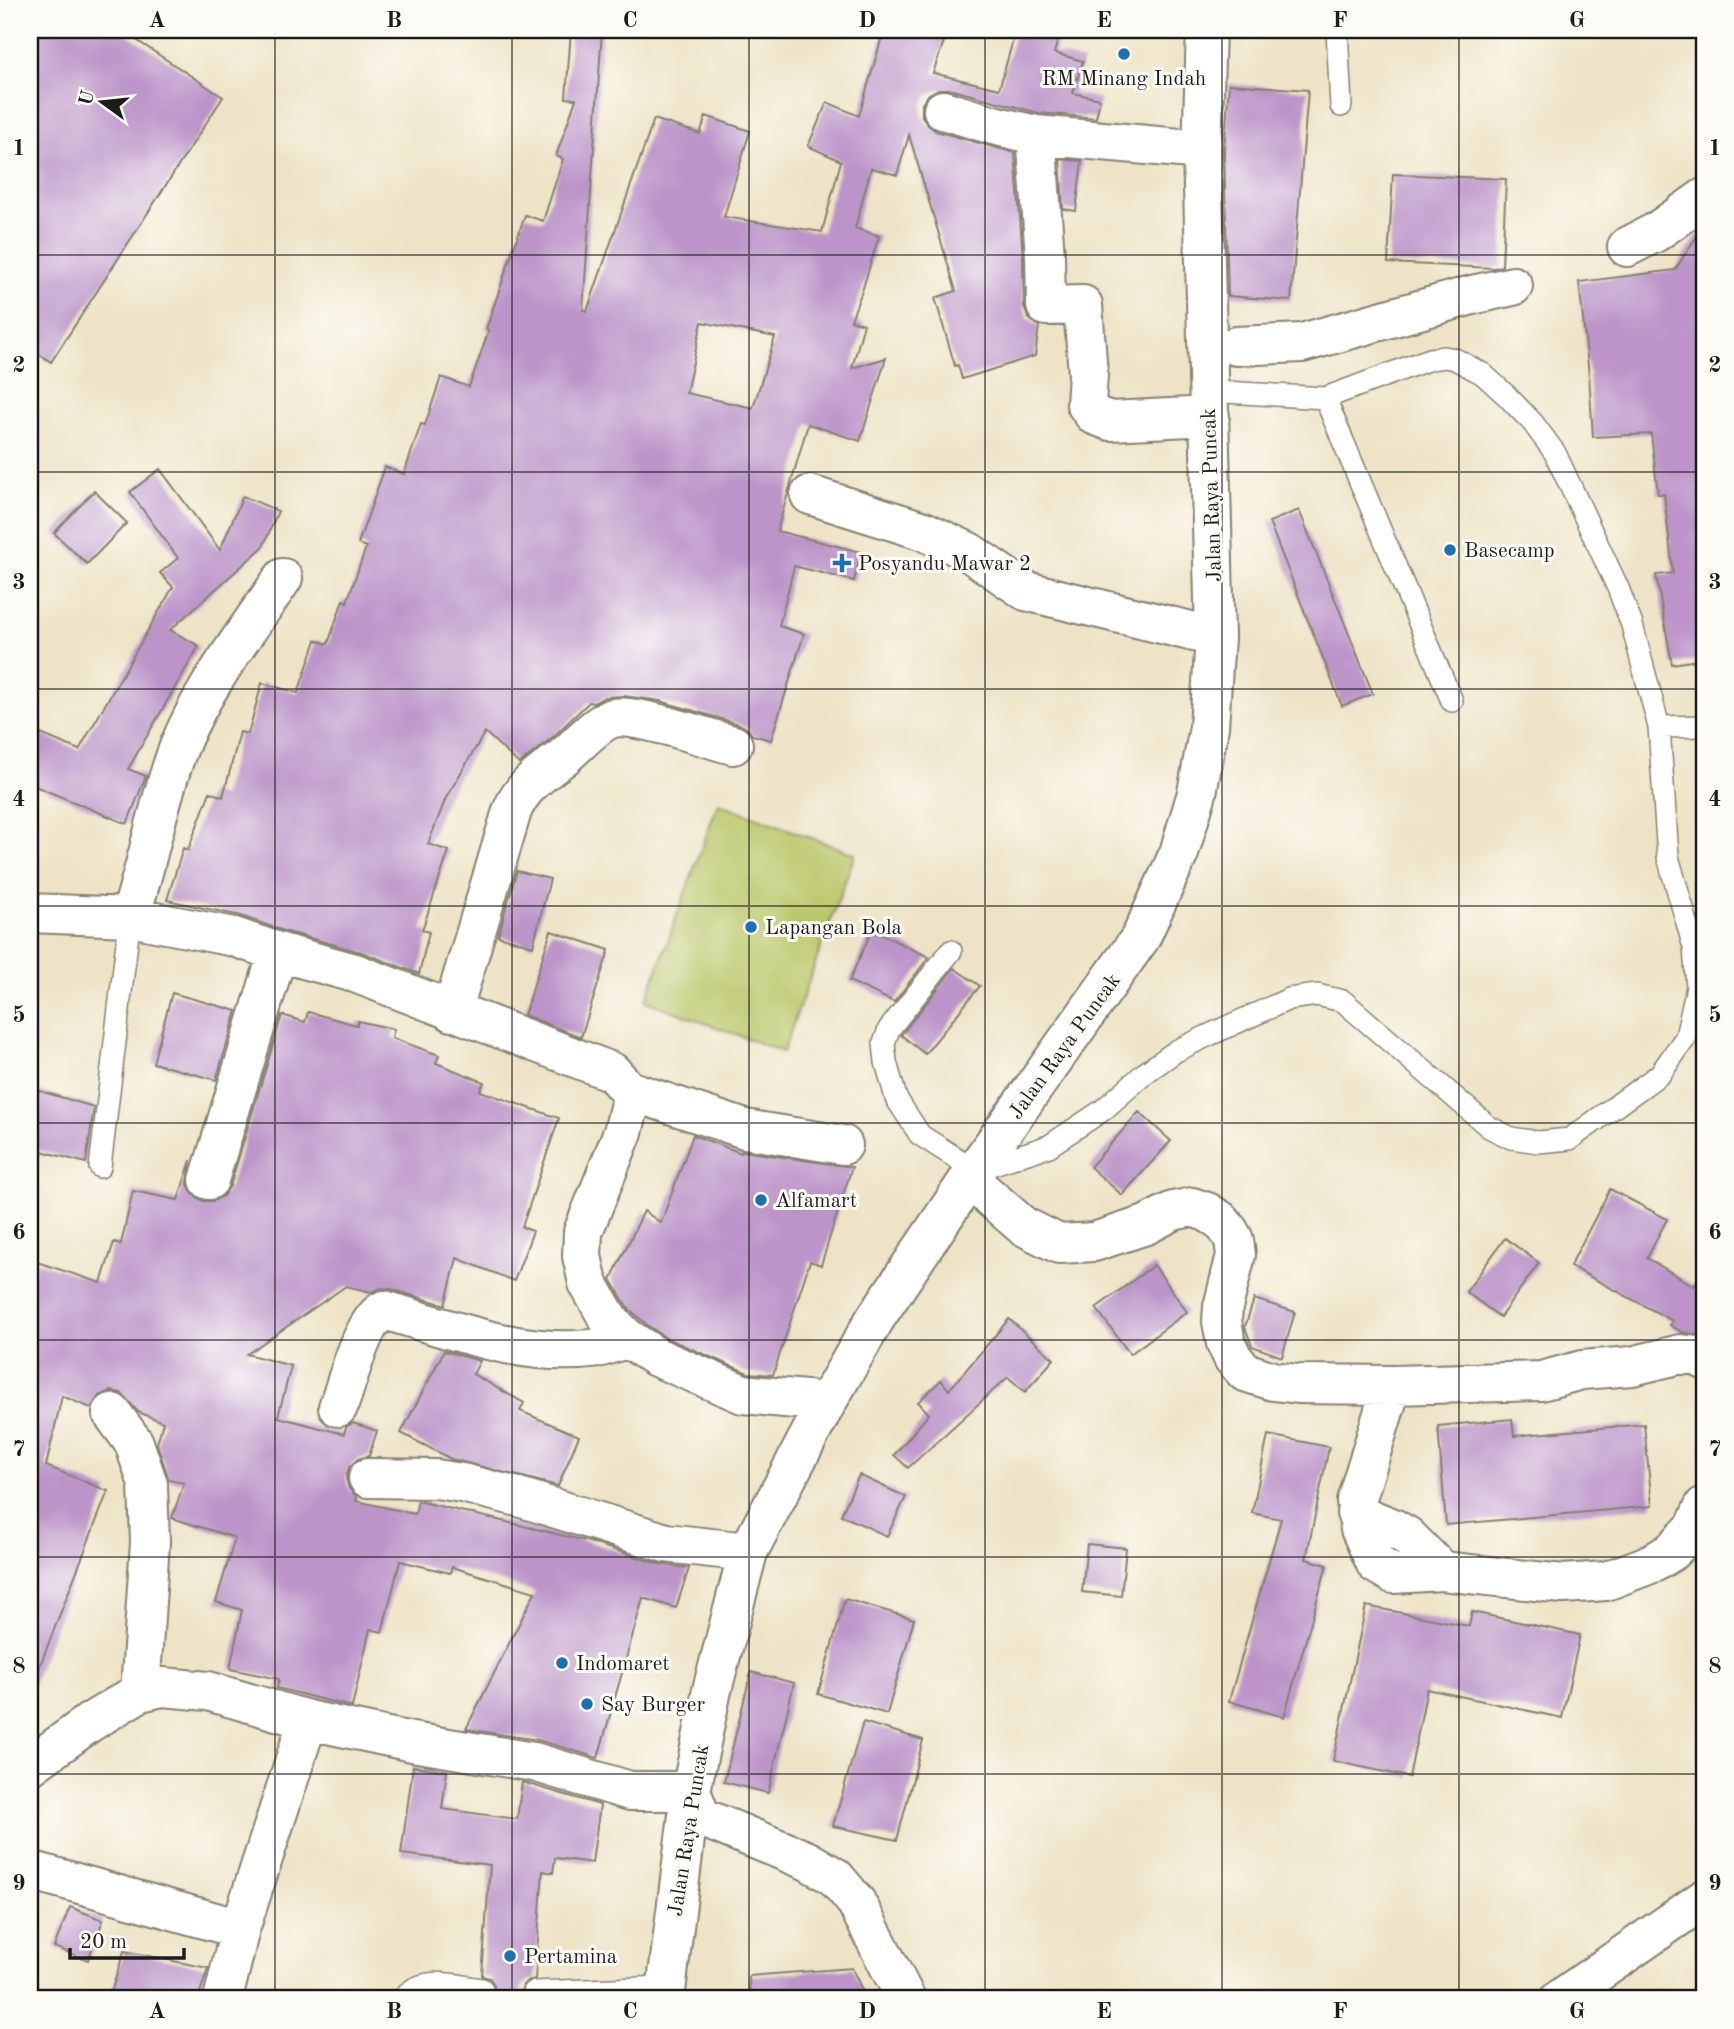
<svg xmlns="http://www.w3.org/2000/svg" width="1734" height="2029" viewBox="0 0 1734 2029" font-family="'Old Standard TT',serif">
  <rect width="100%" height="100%" fill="#fdfcf7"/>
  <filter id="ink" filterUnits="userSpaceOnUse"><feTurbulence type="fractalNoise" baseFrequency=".0143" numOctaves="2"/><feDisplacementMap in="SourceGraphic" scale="14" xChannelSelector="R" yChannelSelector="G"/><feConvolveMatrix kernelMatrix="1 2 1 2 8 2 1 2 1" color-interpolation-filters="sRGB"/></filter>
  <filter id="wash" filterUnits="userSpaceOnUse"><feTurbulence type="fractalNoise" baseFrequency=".00686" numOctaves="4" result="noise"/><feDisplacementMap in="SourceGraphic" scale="28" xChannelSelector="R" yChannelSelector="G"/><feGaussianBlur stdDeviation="1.57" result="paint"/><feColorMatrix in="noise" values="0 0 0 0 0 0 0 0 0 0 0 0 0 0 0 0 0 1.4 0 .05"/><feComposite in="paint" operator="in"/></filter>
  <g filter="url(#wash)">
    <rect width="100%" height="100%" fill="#eee3c6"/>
    <path fill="#b9c668" stroke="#6a7142" stroke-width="2" d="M 718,803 L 855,854 L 783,1052 L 646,1001 Z"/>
    <g id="blocks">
      <path fill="#bc94c9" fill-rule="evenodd" d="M 30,30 L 121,30 L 223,97 L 51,362 L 30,348 Z
        M 571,30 L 602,30 L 583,310 L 587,311 L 654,119 L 700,134 L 706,116 L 750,131 L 724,217 L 822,232 L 841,161 L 808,146 L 827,102 L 859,116 L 884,30 L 948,30 L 933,73 L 999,89 L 1016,30 L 1061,30 L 1054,53 L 1083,61 L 1073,93 L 1100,99 L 1096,118 L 1039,113 L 949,89 L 939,89 L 929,94 L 922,104 L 922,116 L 928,125 L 936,131 L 1015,153 L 1023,257 L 1024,306 L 1028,318 L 1039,326 L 1035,356 L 962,379 L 958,365 L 955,366 L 935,298 L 956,291 L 909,135 L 897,175 L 871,168 L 855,228 L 879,236 L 863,288 L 851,320 L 864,324 L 852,368 L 886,358 L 860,441 L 808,424 L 777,531 L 861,552 L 854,581 L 794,566 L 779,626 L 804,634 L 771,740 L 752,735 L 748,729 L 739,724 L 660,701 L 623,696 L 605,697 L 594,703 L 589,702 L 553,737 L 519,764 L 485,732 L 446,798 L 428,844 L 449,851 L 422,930 L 429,932 L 419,974 L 361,952 L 284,931 L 241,916 L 167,900 L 183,848 L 188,850 L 210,792 L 223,797 L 240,732 L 248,734 L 262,683 L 298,693 L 316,640 L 328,644 L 343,600 L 347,602 L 366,547 L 358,544 L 385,467 L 404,474 L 421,424 L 425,425 L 441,377 L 469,387 L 489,330 L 486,329 L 525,215 L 543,221 L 563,159 L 556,156 L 576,99 L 566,98 ZM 702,322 L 775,337 L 753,408 L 686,393 Z
        M 1229,84 L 1308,90 L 1291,301 L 1228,296 L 1224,151 Z
        M 1060,159 L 1082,161 L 1076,211 L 1063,209 Z
        M 1393,174 L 1506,179 L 1502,266 L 1494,268 L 1388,263 Z
        M 1704,225 L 1704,659 L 1672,664 L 1656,575 L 1673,573 L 1664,494 L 1658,494 L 1651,434 L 1593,437 L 1589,375 L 1579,282 L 1675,270 Z
        M 160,469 L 220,550 L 243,496 L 278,511 L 263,547 L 170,630 L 199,646 L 128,769 L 146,776 L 127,824 L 30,784 L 30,761 L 41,734 L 79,750 L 173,587 L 160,573 L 178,558 L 130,492 Z
        M 94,491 L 127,523 L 87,564 L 54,533 Z
        M 1299,510 L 1373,694 L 1342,706 L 1269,522 Z
        M 517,871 L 550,879 L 533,946 L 498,936 Z
        M 872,930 L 929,957 L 894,1002 L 849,981 Z
        M 551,931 L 609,950 L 581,1037 L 524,1015 Z
        M 954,968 L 980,986 L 925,1054 L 901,1035 Z
        M 172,993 L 237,1011 L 216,1080 L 153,1063 Z
        M 308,1012 L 357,1025 L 358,1021 L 394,1029 L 392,1038 L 439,1055 L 436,1063 L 484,1082 L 480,1091 L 559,1118 L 522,1227 L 533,1231 L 514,1281 L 457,1258 L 445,1305 L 390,1289 L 381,1288 L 371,1292 L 346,1286 L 247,1354 L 291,1366 L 278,1417 L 344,1434 L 346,1427 L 353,1423 L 377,1431 L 369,1456 L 358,1459 L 349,1467 L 346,1478 L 349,1489 L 357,1497 L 356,1501 L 415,1514 L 418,1501 L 586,1541 L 659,1564 L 689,1568 L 676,1608 L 643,1598 L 598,1758 L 538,1740 L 466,1729 L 535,1592 L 452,1567 L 450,1573 L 400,1561 L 382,1632 L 370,1629 L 352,1707 L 277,1688 L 279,1679 L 230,1669 L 242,1610 L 216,1602 L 235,1538 L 172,1518 L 184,1483 L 169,1480 L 157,1444 L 163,1422 L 138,1412 L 121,1393 L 110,1391 L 99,1396 L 91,1408 L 62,1396 L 46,1466 L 108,1491 L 32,1686 L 30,1685 L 30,1285 L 37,1262 L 101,1283 L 114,1242 L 121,1244 L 133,1191 L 178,1200 L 191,1160 L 188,1184 L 193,1194 L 203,1201 L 213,1201 L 223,1196 L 230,1186 L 282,1015 L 305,1022 Z
        M 30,1088 L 94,1107 L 86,1163 L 30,1148 Z
        M 1139,1112 L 1171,1141 L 1122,1195 L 1090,1167 Z
        M 693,1135 L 741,1153 L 742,1151 L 852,1167 L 821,1265 L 810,1261 L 773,1375 L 748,1373 L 666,1338 L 647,1325 L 627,1307 L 611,1279 L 644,1211 L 661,1223 Z
        M 1610,1189 L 1667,1219 L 1647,1258 L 1694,1286 L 1704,1268 L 1704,1336 L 1682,1332 L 1670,1325 L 1673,1321 L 1570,1266 Z
        M 1505,1238 L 1539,1263 L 1500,1317 L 1466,1292 Z
        M 1154,1265 L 1187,1312 L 1130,1354 L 1096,1308 Z
        M 1254,1299 L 1295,1312 L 1282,1357 L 1252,1346 L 1245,1327 Z
        M 1009,1319 L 1054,1359 L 1025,1392 L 1008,1377 L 908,1468 L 894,1455 L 929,1414 L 918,1402 L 941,1380 L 949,1390 Z
        M 444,1351 L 480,1361 L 473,1374 L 524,1403 L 520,1411 L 579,1436 L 558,1486 L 451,1459 L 401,1433 Z
        M 1512,1419 L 1514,1436 L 1644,1424 L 1652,1506 L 1446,1525 L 1438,1426 Z
        M 1268,1435 L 1329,1447 L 1306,1559 L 1327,1565 L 1284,1717 L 1229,1701 L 1281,1519 L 1252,1513 Z
        M 859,1475 L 906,1497 L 887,1536 L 841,1515 Z
        M 1087,1544 L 1126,1548 L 1121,1596 L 1082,1592 Z
        M 845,1599 L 914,1619 L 887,1714 L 818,1694 Z
        M 1366,1606 L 1469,1626 L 1472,1612 L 1580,1635 L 1562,1718 L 1427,1689 L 1409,1777 L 1333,1761 Z
        M 751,1672 L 794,1683 L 768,1793 L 724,1782 Z
        M 863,1722 L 923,1740 L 897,1840 L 833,1826 Z
        M 413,1766 L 447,1771 L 442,1809 L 517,1819 L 522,1782 L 600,1805 L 592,1863 L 555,1858 L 553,1873 L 543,1871 L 535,1979 L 528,1981 L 523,1985 L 521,1992 L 523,1999 L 490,1999 L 495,1992 L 494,1985 L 490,1978 L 482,1976 L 490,1865 L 401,1854 Z
        M 70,1907 L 103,1920 L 88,1960 L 54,1947 Z
        M 124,1951 L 208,1968 L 198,1999 L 109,1999 Z
        M 852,1968 L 866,1999 L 750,1999 L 749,1976 Z"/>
    </g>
  </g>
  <g filter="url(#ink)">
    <use href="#blocks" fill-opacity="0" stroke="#858071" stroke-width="2"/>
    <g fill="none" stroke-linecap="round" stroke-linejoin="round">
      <defs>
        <path id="service" d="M 1337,30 L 1341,106
          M 1208,391 L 1325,398 L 1452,701
          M 1659,727 L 1704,726
          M 951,951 L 889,1029 L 884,1043 L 886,1062 L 896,1098 L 920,1135 L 975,1170 L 1049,1146 L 1103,1110 L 1145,1073 L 1176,1051 L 1207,1036 L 1289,999 L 1317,995 L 1343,1001 L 1489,1127 L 1511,1138 L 1538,1142 L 1570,1139 L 1660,1074 L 1686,1037 L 1697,987 L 1694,947 L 1668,857 L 1659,727 L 1632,625 L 1618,588 L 1555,453 L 1533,423 L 1506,395 L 1483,374 L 1455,359 L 1444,357 L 1430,359 L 1325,398
          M 100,1167 L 130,917
          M 534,1992 L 665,1987
          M 402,1999 C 422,1974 454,1985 482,1989"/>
        <path id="minor" d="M 943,110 L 993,125 L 1036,135 L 1202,150
          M 1036,135 L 1045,256 L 1046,306 L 1083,305 L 1088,375 L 1086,404 L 1094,415 L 1110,421 L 1210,416
          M 1627,247 L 1656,232 L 1704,198
          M 1236,346 L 1302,343 L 1472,295 L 1513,286
          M 810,495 L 924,531 L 969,552 L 1026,591 L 1215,637
          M 30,913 L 130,917 L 234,937 L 278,952 L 355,973 L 612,1072 L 628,1090 L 631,1100 L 623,1132 L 583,1232 L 582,1256 L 588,1283 L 609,1320 L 627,1338 L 656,1357 L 743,1394 L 827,1402
          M 130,917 C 148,863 157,806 177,752 C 199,693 247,631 283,578
          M 452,1012 L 512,811 C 522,786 541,774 562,758 C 576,747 597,722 613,718 C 637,713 706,738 733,745
          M 628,1090 L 745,1129 L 843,1145
          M 969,1179 L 1023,1226 L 1059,1244 L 1094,1242 L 1146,1225 L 1173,1211 L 1192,1207 L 1207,1212 L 1220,1220 L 1229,1231 L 1234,1240 L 1236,1255 L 1223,1307 L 1222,1321 L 1226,1343 L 1233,1358 L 1245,1372 L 1273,1381 L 1299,1384 L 1392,1385 L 1541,1381 L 1582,1370 L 1632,1366 L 1681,1354 L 1698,1356 L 1704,1360
          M 209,1180 L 278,952
          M 1392,1385 L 1356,1501 L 1360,1529 L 1370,1551 L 1376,1564 L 1393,1574 L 1442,1571 L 1563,1584 L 1606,1581 L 1653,1563 L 1671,1552 L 1695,1527 L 1704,1506
          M 338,1407 C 347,1384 362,1320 384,1310 C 451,1329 521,1357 591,1349 C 603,1348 616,1342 627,1338
          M 112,1413 L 134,1443 L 148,1484 L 150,1542 L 140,1692
          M 368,1478 L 436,1479 L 462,1483 L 522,1498 L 666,1543 L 748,1552
          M 1356,1513 L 1393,1528 L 1407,1536 L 1442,1571
          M 30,1766 L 89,1723 L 140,1692 L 163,1687 L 208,1691 L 308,1720 L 412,1742 L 534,1762 L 630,1791 L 691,1791 L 701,1817 L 808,1861 L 835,1877 L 856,1902 L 906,1999
          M 30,1870 L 240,1929 L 223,1999
          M 240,1929 L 308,1720
          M 1560,1999 L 1704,1899"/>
        <path id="trunk" d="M 665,1999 L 691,1791 L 712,1690 L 748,1552 L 827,1402 L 875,1319 L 975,1170 L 1141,937 L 1179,853 L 1197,793 L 1209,727 L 1215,637 L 1202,150 L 1206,30"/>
      </defs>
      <use href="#service" stroke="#858071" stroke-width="24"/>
      <use href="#minor" stroke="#858071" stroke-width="42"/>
      <use href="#trunk" stroke="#858071" stroke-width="42"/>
      <use href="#service" stroke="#fff" stroke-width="21"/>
      <use href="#minor" stroke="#fff" stroke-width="38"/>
      <use href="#trunk" stroke="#fff" stroke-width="38"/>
    </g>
  </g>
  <path fill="none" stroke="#1c1c1c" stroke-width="2" stroke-opacity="0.55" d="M 275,30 L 275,1999M 512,30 L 512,1999M 749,30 L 749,1999M 985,30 L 985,1999M 1222,30 L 1222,1999M 1459,30 L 1459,1999M 30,255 L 1704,255M 30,472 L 1704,472M 30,689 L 1704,689M 30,906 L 1704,906M 30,1123 L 1704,1123M 30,1340 L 1704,1340M 30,1557 L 1704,1557M 30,1774 L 1704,1774"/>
  <g fill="#1f6fb2" stroke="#fdfcf7" stroke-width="2.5">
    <circle cx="1124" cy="54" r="7"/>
    <circle cx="1450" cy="550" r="7"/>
    <path d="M838.5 552.5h7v7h7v7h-7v7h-7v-7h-7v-7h7z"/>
    <circle cx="751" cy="927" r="7"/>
    <circle cx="761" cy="1200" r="7"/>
    <circle cx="562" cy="1663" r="7"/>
    <circle cx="587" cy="1704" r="7"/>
    <circle cx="510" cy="1956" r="7"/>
  </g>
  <g text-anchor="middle" stroke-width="6" stroke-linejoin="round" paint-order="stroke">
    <g font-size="21" fill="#1c1c1c" stroke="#fdfcf7" text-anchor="start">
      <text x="1124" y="85" text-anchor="middle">RM Minang Indah</text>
      <text x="1464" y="557">Basecamp</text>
      <text x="858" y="570">Posyandu Mawar 2</text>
      <text x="765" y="934">Lapangan Bola</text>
      <text x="775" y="1207">Alfamart</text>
      <text x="576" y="1670">Indomaret</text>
      <text x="601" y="1711">Say Burger</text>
      <text x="524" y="1963">Pertamina</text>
    </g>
    <g font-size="21" fill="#1c1c1c" stroke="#fdfcf7">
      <text transform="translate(1211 495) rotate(-92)" y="7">Jalan Raya Puncak</text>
      <text transform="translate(1064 1046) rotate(-54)" y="7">Jalan Raya Puncak</text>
      <text transform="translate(688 1830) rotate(-81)" y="7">Jalan Raya Puncak</text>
    </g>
  </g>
  <rect width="1734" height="2029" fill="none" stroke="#fdfcf7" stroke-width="77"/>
  <g transform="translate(102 102) rotate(285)" stroke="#fdfcf7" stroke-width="5" paint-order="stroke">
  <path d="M0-5L12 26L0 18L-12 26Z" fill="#1c1c1c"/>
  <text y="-10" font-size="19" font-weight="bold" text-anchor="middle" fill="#1c1c1c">U</text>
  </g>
  <path d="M70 1948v10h114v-10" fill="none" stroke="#1c1c1c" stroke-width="3.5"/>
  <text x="80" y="1948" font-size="21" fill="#1c1c1c" stroke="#fdfcf7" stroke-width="5" paint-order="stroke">20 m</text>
  <rect x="38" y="38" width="1658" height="1952" fill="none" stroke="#1c1c1c" stroke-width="2.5"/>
  <g font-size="23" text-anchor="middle" font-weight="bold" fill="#1c1c1c">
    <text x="157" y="27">A</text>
    <text x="394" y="27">B</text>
    <text x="630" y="27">C</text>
    <text x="867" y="27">D</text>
    <text x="1104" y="27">E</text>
    <text x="1340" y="27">F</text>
    <text x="1577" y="27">G</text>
    <text x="19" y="155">1</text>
    <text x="1715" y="155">1</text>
    <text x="19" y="372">2</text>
    <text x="1715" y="372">2</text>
    <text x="19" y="589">3</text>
    <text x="1715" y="589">3</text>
    <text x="19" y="806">4</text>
    <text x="1715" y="806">4</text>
    <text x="19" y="1022">5</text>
    <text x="1715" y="1022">5</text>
    <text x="19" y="1239">6</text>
    <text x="1715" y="1239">6</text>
    <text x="19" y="1456">7</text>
    <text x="1715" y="1456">7</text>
    <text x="19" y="1673">8</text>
    <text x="1715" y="1673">8</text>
    <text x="19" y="1890">9</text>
    <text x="1715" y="1890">9</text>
    <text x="157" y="2018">A</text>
    <text x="394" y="2018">B</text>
    <text x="630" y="2018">C</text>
    <text x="867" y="2018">D</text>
    <text x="1104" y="2018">E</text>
    <text x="1340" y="2018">F</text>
    <text x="1577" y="2018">G</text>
  </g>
</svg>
